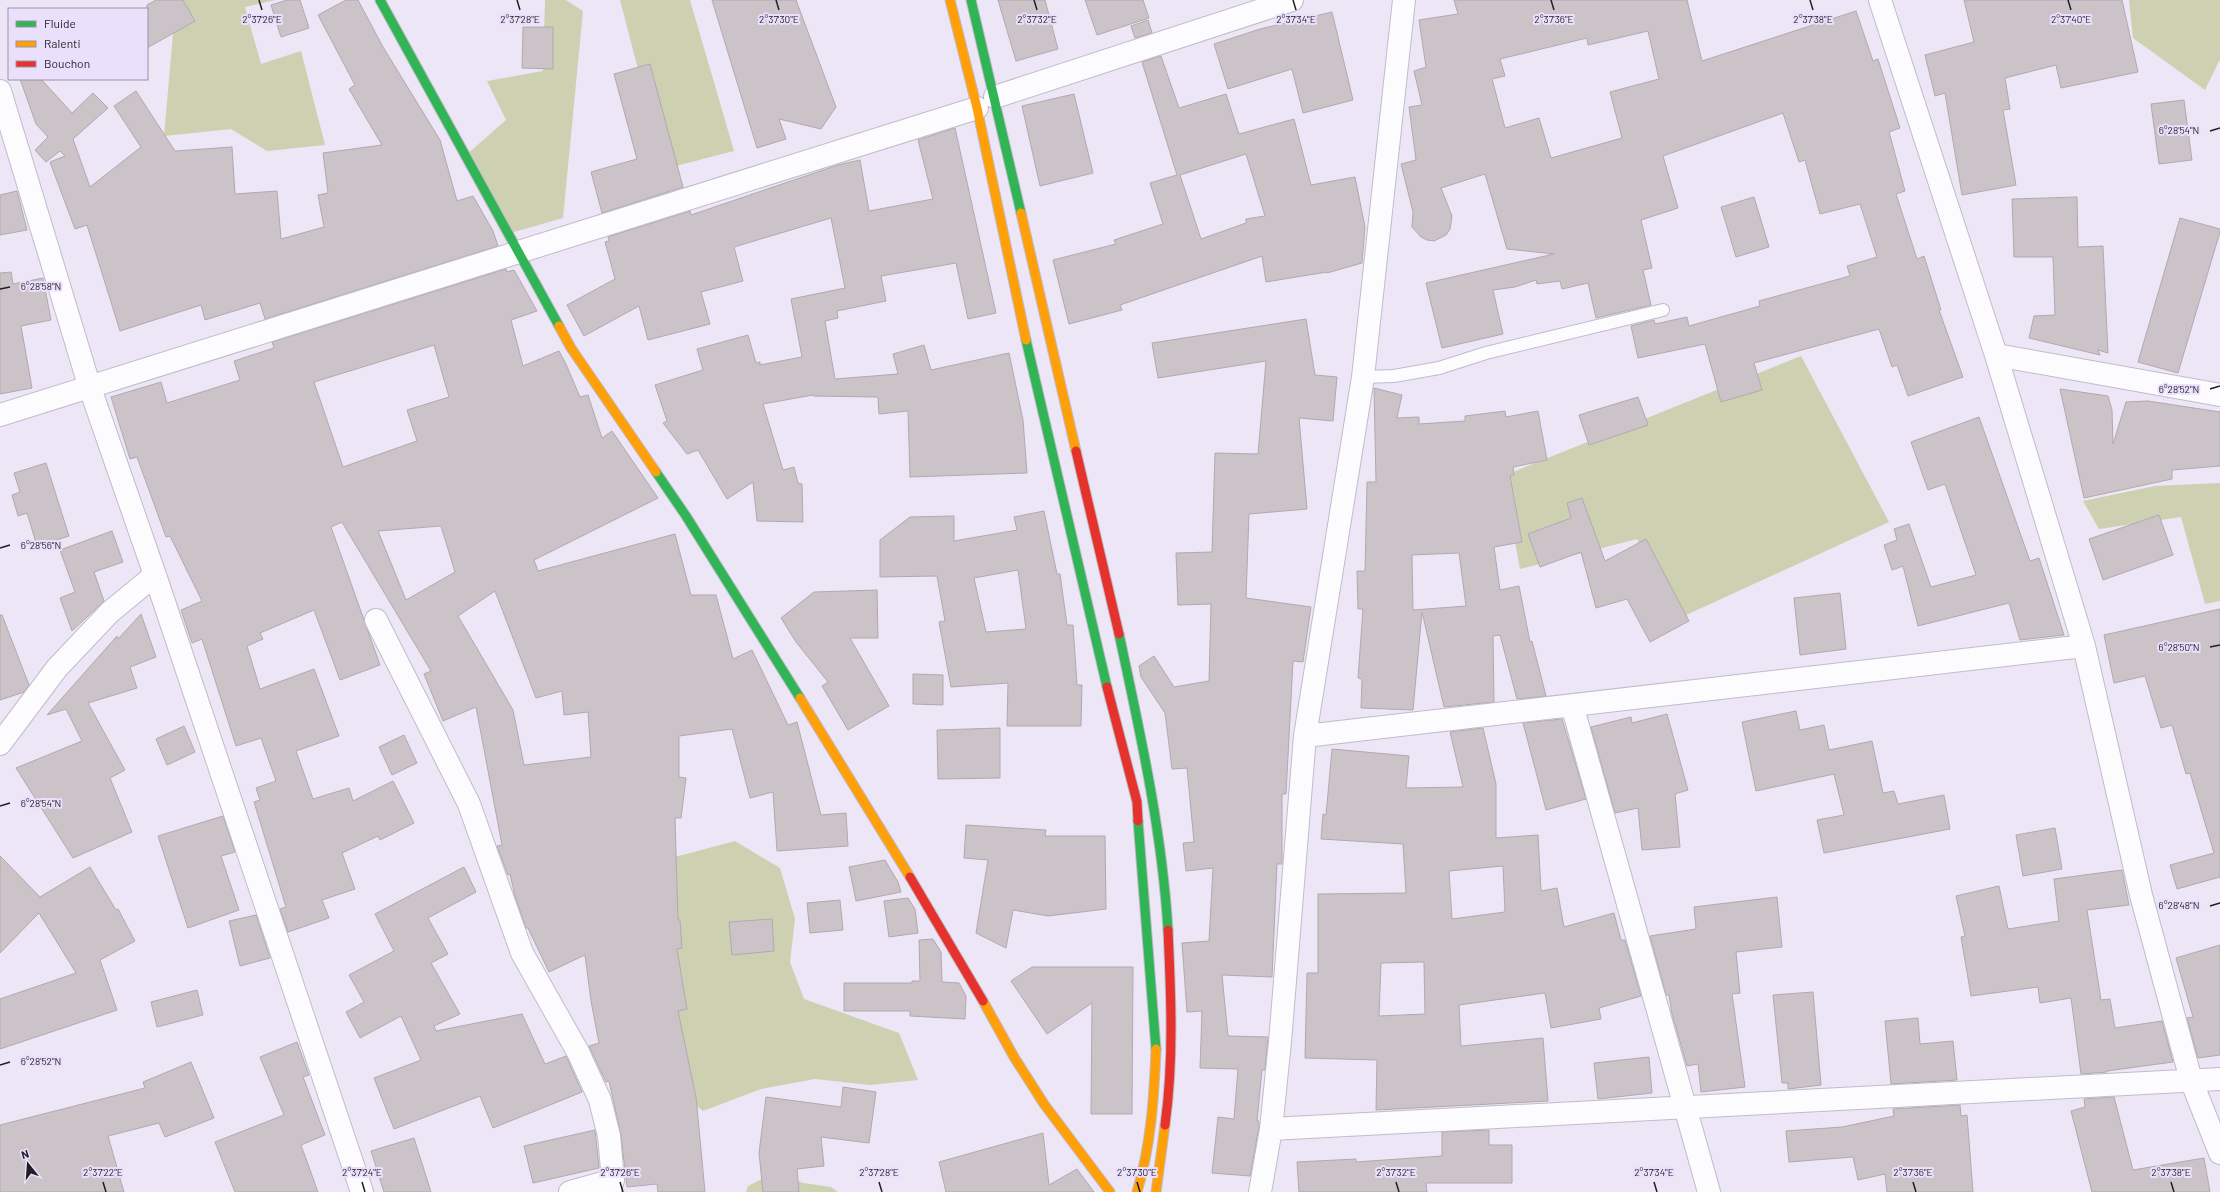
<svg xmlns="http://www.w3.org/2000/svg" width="2220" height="1192" viewBox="0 0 2220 1192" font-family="Barlow,sans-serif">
  <rect width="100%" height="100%" fill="#ece6f6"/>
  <path fill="#cdd1b1" d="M 176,0 L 275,0 L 245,7 L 261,64 L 301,51 L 325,145 L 267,151 L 231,129 L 164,136 Z
    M 545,0 L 566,0 L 583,11 L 563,218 L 507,234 L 465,156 L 506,120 L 487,81 L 543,71 Z
    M 620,0 L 690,0 L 734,151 L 664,169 Z
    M 2129,0 L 2220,0 L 2220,59 L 2205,90 L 2133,38 Z
    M 1801,356 L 1889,522 L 1673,621 L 1637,539 L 1520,569 L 1503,476 Z
    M 2220,483 L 2220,601 L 2205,604 L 2181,517 L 2099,529 L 2083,501 L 2155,486 Z
    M 735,841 L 780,868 L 795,919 L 790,962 L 804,999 L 899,1033 L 918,1080 L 870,1085 L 815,1079 L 761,1089 L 703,1111 L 671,1086 L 675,857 Z
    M 776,1172 L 803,1183 L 831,1187 L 838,1192 L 746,1192 L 748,1186 Z"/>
  <path fill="#ccc3c9" stroke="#b2a9af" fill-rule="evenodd" d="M 156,0 L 183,0 L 195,21 L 147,48 L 147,5 Z
    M 287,0 L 300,0 L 309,28 L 281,37 L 271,5 Z
    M 346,0 L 358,0 L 383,47 L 440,140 L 457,201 L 473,196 L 493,231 L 498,246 L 265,319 L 260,303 L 205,320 L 201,305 L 120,331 L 87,225 L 75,229 L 50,162 L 65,156 L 60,151 L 46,162 L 35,150 L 48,137 L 36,124 L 20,79 L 41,79 L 72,113 L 93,93 L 108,108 L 73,139 L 90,187 L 141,147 L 114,106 L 136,91 L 175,151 L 232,147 L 235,194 L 277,191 L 281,239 L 324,227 L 318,195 L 328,193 L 323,153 L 382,145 L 349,89 L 355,85 L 318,15 Z
    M 712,0 L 796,0 L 836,107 L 821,129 L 779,119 L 786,139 L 757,148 Z
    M 998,0 L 1045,0 L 1058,49 L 1016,61 Z
    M 1085,0 L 1143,0 L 1149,18 L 1097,35 Z
    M 1454,0 L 1687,0 L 1702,61 L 1856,11 L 1873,61 L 1878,59 L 1900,128 L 1889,132 L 1905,191 L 1896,194 L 1917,259 L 1924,256 L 1941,310 L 1939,310 L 1963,377 L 1908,396 L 1897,365 L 1892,367 L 1879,329 L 1754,363 L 1762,390 L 1721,402 L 1705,344 L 1638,358 L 1631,326 L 1654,320 L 1655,324 L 1687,317 L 1689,326 L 1760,306 L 1759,301 L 1850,276 L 1847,266 L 1877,257 L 1860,204 L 1820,214 L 1805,160 L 1799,162 L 1783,113 L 1663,156 L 1678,208 L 1641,220 L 1652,268 L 1643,270 L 1651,305 L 1596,318 L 1588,283 L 1562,289 L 1560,281 L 1537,284 L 1536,280 L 1515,287 L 1493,290 L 1503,334 L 1442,348 L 1426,283 L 1554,254 L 1507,249 L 1485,174 L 1441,188 L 1452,216 L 1450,229 L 1446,235 L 1434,241 L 1427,240 L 1421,237 L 1412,227 L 1413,212 L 1401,164 L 1416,160 L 1409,107 L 1422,105 L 1414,71 L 1426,67 L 1419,20 L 1458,14 ZM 1648,31 L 1659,79 L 1610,92 L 1622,138 L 1551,158 L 1539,118 L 1505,128 L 1492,79 L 1505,76 L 1500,59 L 1587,38 L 1588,45 Z
    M 1964,0 L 2122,0 L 2138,72 L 2061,88 L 2056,65 L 2005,78 L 2010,109 L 2003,110 L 2016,185 L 1962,195 L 1945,93 L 1935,96 L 1925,55 L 1974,42 Z
    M 1332,12 L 1353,100 L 1303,113 L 1292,69 L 1228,89 L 1214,44 L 1260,29 Z
    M 1148,20 L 1152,33 L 1135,38 L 1131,26 Z
    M 523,27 L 553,27 L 553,69 L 522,68 Z
    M 1161,56 L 1179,108 L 1226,94 L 1239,134 L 1294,119 L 1311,185 L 1355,177 L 1365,227 L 1362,263 L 1327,273 L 1327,272 L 1266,282 L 1262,256 L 1120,305 L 1122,310 L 1069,324 L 1053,260 L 1116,244 L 1114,240 L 1163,224 L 1150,183 L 1177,175 L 1142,62 ZM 1246,154 L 1265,216 L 1246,219 L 1246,223 L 1201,239 L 1180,175 Z
    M 650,64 L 683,187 L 602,213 L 591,172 L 637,159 L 614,74 Z
    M 1074,94 L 1093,173 L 1040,186 L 1022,106 Z
    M 2184,100 L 2192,160 L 2159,164 L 2151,104 Z
    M 955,128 L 996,313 L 968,319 L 956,263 L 881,276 L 886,301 L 837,311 L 838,318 L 825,321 L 835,379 L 898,374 L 893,354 L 924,345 L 931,370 L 1009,353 L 1023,420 L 1027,473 L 910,477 L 908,411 L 879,414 L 878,397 L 813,396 L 813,395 L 763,404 L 783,470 L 794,467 L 798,483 L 802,484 L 803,522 L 757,521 L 753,482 L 727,499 L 698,450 L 687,454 L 663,423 L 667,421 L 655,385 L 703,370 L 697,349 L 748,335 L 756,363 L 760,362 L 760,365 L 802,357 L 791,299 L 845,288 L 831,218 L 734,247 L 743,281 L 701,292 L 710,324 L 648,340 L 639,306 L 584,336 L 567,305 L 615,279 L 605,242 L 609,241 L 608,237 L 690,211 L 691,215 L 838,165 L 860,160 L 869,211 L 933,199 L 918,140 Z
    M 17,191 L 27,230 L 0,235 L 0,195 Z
    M 1754,197 L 1769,247 L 1736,257 L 1721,207 Z
    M 2077,197 L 2078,247 L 2103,246 L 2108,353 L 2098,350 L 2100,355 L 2029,338 L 2034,316 L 2055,315 L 2053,257 L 2014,257 L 2012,199 Z
    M 2180,218 L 2220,229 L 2220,232 L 2178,373 L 2138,362 Z
    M 506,269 L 507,272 L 514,270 L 537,311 L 511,320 L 523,366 L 559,351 L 565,362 L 580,397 L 588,395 L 602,438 L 612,431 L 658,498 L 534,560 L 538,571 L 675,534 L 691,595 L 716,595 L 733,659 L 752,650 L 788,725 L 797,722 L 821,815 L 846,813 L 848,846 L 777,851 L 773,792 L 750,798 L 732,729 L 679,736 L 679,777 L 686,778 L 681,818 L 675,818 L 678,920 L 680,920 L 682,948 L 677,949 L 687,1009 L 678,1011 L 696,1097 L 705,1192 L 658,1192 L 657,1184 L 627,1187 L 621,1135 L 609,1081 L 606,1082 L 589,1046 L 599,1043 L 591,1001 L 585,955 L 549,972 L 528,928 L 526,928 L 515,896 L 510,874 L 508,875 L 497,846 L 502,845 L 476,707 L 443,721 L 424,674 L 431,671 L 342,522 L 331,527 L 380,665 L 340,680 L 314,610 L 260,633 L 263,639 L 247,646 L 260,689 L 314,669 L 339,736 L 296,751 L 313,799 L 349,788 L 353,801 L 393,781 L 414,823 L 380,840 L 378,836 L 342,853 L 355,889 L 322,900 L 329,918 L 288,932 L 280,909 L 286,907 L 254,802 L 260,800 L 256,788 L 276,781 L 261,738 L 236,746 L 202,639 L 192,643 L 181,610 L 202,601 L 170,536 L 166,537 L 137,457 L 130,459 L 111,397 L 161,382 L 167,403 L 240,380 L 234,361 L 274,348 L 272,342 ZM 434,345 L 449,397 L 407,410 L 417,441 L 343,467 L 314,382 ZM 441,526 L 455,572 L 406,600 L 378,531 ZM 495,591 L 536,698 L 562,691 L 564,715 L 588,712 L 591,757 L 524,765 L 513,710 L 458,616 Z
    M 11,272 L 13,284 L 43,278 L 51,320 L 21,326 L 32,388 L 0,394 L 0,273 Z
    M 1306,319 L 1315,375 L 1337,377 L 1333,421 L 1299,418 L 1307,509 L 1249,514 L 1246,598 L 1311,607 L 1303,662 L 1293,661 L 1286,794 L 1282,794 L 1282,864 L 1277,864 L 1272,977 L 1222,975 L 1228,1036 L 1268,1037 L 1265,1070 L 1262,1070 L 1257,1121 L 1259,1121 L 1259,1127 L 1250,1176 L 1212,1173 L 1218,1117 L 1234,1119 L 1238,1069 L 1200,1068 L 1202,1011 L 1187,1012 L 1182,943 L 1209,941 L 1213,868 L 1186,871 L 1183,843 L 1194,842 L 1187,768 L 1172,769 L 1165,713 L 1141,677 L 1139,666 L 1154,656 L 1174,687 L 1209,681 L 1211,604 L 1178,605 L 1176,553 L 1212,552 L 1215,453 L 1258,454 L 1266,361 L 1158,378 L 1152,343 Z
    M 1374,388 L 1402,395 L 1397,418 L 1419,417 L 1419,424 L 1465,421 L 1465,416 L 1505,411 L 1506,417 L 1538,411 L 1547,460 L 1513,467 L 1514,475 L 1510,476 L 1522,542 L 1494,547 L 1500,590 L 1519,586 L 1530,642 L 1532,641 L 1546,696 L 1517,699 L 1500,635 L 1493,636 L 1494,702 L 1444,707 L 1422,612 L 1413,710 L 1361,708 L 1362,679 L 1358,678 L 1363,609 L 1358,609 L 1357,571 L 1365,571 L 1367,482 L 1376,482 ZM 1459,553 L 1466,606 L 1413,610 L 1412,555 Z
    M 2060,389 L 2108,396 L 2112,410 L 2113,444 L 2126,402 L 2148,401 L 2220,412 L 2220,466 L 2172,470 L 2172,479 L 2084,498 Z
    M 1638,397 L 1648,425 L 1589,445 L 1579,415 Z
    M 1979,417 L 2030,561 L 2039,558 L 2064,635 L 2020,640 L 2009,603 L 1918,626 L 1903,566 L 1892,570 L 1884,545 L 1897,540 L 1894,529 L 1909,524 L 1931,587 L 1976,575 L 1945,484 L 1928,490 L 1911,442 Z
    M 46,463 L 69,536 L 37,546 L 27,513 L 18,516 L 12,495 L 20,492 L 14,473 Z
    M 1582,498 L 1605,561 L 1646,539 L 1689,621 L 1650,642 L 1627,599 L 1596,608 L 1581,552 L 1540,567 L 1528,534 L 1571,518 L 1567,503 Z
    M 1044,511 L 1057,574 L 1060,574 L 1067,625 L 1073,625 L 1077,685 L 1082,685 L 1081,726 L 1007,726 L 1008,683 L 951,687 L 939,622 L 945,621 L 937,576 L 880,577 L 880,540 L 910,517 L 954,516 L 954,541 L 1017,530 L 1014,517 ZM 1018,570 L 1026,629 L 986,632 L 974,578 Z
    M 2159,515 L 2173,555 L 2103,580 L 2089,539 Z
    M 112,531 L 123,562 L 94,572 L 104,601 L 72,631 L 60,598 L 75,592 L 60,550 Z
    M 877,590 L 878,638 L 850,638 L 889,706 L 848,730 L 822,686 L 828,682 L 796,642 L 781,618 L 814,592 Z
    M 1840,593 L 1846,649 L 1800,655 L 1794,598 Z
    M 2220,609 L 2220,877 L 2177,889 L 2170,865 L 2214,853 L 2190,773 L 2186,774 L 2172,725 L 2161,728 L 2145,676 L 2114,683 L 2104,635 Z
    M 141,614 L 156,657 L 130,667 L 137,688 L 88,703 L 125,770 L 110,778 L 132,832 L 73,858 L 16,768 L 82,741 L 66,709 L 47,715 L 117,636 L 118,639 Z
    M 0,615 L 2,615 L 29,685 L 24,692 L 0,700 Z
    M 913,674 L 943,675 L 943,705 L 913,704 Z
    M 1796,711 L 1800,730 L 1824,725 L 1829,750 L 1872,741 L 1883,793 L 1894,791 L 1898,804 L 1944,795 L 1950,829 L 1824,853 L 1817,820 L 1844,815 L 1834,774 L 1756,791 L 1742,722 Z
    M 1667,714 L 1688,790 L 1675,794 L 1680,847 L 1642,850 L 1638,808 L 1615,813 L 1591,727 L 1631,717 L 1632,723 Z
    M 1562,719 L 1586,799 L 1546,810 L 1523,723 Z
    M 184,726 L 195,752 L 167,765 L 156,739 Z
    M 1000,728 L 1000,778 L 938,779 L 937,730 Z
    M 1483,728 L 1496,784 L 1496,838 L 1538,835 L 1541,891 L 1557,888 L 1564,927 L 1614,913 L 1621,940 L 1625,940 L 1641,996 L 1599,1008 L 1601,1019 L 1551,1028 L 1545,993 L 1459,1005 L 1461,1046 L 1543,1038 L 1548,1101 L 1376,1110 L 1377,1060 L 1305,1058 L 1307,973 L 1318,973 L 1318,894 L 1406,893 L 1403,844 L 1321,839 L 1323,814 L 1326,815 L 1332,749 L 1409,756 L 1406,788 L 1463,787 L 1450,732 ZM 1503,866 L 1505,912 L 1452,919 L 1449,871 ZM 1424,962 L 1425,1014 L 1379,1016 L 1381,963 Z
    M 404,735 L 417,763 L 392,775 L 379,747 Z
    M 223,816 L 235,852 L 221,856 L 239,910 L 188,928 L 158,836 Z
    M 966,825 L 1046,830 L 1045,836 L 1105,836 L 1106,909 L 1048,916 L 1013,910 L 1006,948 L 976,933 L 988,860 L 964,858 Z
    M 2055,828 L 2062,869 L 2023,876 L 2016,835 Z
    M 0,856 L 40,897 L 90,867 L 116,910 L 118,909 L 135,941 L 100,960 L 117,1010 L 0,1049 L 0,999 L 76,973 L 39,913 L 0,953 Z
    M 885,860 L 898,882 L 901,892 L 856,901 L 849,867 Z
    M 464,867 L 476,892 L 428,918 L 448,954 L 431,963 L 460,1014 L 434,1026 L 436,1031 L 522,1014 L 545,1064 L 566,1056 L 582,1092 L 493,1128 L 480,1096 L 394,1129 L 374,1078 L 421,1060 L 401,1016 L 360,1038 L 346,1012 L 364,1002 L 349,975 L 394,951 L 375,914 Z
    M 2122,870 L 2129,905 L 2087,910 L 2101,1000 L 2110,999 L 2115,1028 L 2162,1021 L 2173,1062 L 2107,1071 L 2107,1072 L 2081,1074 L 2071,998 L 2040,1003 L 2038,987 L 1971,996 L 1961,937 L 1965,936 L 1956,896 L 1999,886 L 2008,929 L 2059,921 L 2054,879 Z
    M 1777,897 L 1782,947 L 1736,952 L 1740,993 L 1732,994 L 1745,1087 L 1701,1092 L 1698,1064 L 1687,1066 L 1672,1014 L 1669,995 L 1666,995 L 1650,936 L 1696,929 L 1694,907 Z
    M 908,898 L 915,909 L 918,933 L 889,937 L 884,901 Z
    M 840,900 L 843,930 L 810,933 L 807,903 Z
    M 256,915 L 270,958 L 240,966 L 229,921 Z
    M 772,919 L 774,951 L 732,955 L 729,922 Z
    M 933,939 L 941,952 L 942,982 L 959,983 L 966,996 L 965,1019 L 910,1016 L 910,1011 L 844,1011 L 844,983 L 912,983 L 912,981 L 920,981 L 919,940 Z
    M 2220,945 L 2220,1055 L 2198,1058 L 2187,1018 L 2193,1017 L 2176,958 Z
    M 1032,967 L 1133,967 L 1132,1114 L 1091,1114 L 1092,1003 L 1047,1034 L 1011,981 Z
    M 197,990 L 203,1015 L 157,1027 L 151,1002 Z
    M 1813,992 L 1821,1085 L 1788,1089 L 1788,1083 L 1782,1083 L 1773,995 Z
    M 1918,1018 L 1920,1044 L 1953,1041 L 1957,1080 L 1891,1084 L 1885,1021 Z
    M 297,1042 L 309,1075 L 303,1077 L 325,1135 L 301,1145 L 318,1192 L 235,1192 L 215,1142 L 284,1115 L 260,1057 Z
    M 1649,1057 L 1652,1093 L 1598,1099 L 1594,1063 Z
    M 191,1062 L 214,1118 L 165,1137 L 159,1123 L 108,1136 L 124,1192 L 0,1192 L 0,1125 L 145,1088 L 143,1082 Z
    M 843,1087 L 876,1092 L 869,1143 L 821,1137 L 824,1166 L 797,1169 L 799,1192 L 763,1192 L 759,1153 L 766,1097 L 841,1107 Z
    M 2114,1097 L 2133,1170 L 2204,1158 L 2210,1192 L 2092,1192 L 2071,1111 L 2085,1107 L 2084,1099 Z
    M 1960,1105 L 1961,1116 L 1967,1115 L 1973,1192 L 1887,1192 L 1885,1174 L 1858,1180 L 1853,1157 L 1789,1162 L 1786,1131 L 1842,1127 L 1894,1116 L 1893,1109 Z
    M 595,1130 L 599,1168 L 533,1183 L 524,1146 Z
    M 1489,1130 L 1489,1145 L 1512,1145 L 1512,1183 L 1426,1183 L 1427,1192 L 1299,1192 L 1297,1162 L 1356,1159 L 1356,1162 L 1442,1156 L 1442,1132 Z
    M 1043,1133 L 1049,1185 L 1077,1169 L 1094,1192 L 946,1192 L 939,1162 Z
    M 414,1138 L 431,1192 L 384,1192 L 371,1151 Z"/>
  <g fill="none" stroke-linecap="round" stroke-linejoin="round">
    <defs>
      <path id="lane" d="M 1363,377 L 1394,376 L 1439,368 L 1486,353 L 1663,310"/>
      <path id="street" d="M 1880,0 L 1996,355 L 2084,646 L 2141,895 L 2191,1080 L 2220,1153
        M 0,91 L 90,388 L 155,575 L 362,1192
        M 995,97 L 1292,0
        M 1996,355 L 2220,395
        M 0,415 L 977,108
        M 376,620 L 469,804 L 522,953 L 578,1052 L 600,1100 L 609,1136 L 613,1180 L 609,1192
        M 1572,705 L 1709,1192
        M 1305,736 L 2084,646
        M 0,744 L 57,668 L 110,612 L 155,575
        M 1271,1129 L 2220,1079
        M 570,1192 L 613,1180
        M 1260,1192 L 1271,1129 L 1280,1042 L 1305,736 L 1363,377 L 1404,0"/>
      <path id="fast" d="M 380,0 L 559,326
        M 971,0 L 1021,213
        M 1026,340 L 1107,687
        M 656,472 L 686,516 L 800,698
        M 1119,634 C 1140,732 1162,830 1168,930
        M 1138,821 L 1156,1049"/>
      <path id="slow" d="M 950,0 L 977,108 L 1026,340
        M 1021,213 L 1076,451
        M 559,326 L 571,348 L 656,472
        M 800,698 L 910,877
        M 983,1001 L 1014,1057 L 1044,1104 L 1110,1192
        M 1137,1192 C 1151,1145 1154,1098 1156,1049
        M 1156,1192 L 1165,1125"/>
      <path id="jam" d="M 1076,451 L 1119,634
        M 1107,687 L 1137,802 L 1138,821
        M 910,877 L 983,1001
        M 1165,1125 C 1174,1060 1171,995 1168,930"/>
    </defs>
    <use href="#lane" stroke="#c1bcc9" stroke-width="14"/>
    <use href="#street" stroke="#c1bcc9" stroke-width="24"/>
    <use href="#fast" stroke="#c1bcc9" stroke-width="11"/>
    <use href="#slow" stroke="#c1bcc9" stroke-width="11"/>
    <use href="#jam" stroke="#c1bcc9" stroke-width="11"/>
    <use href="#lane" stroke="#fcfbfe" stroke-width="12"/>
    <use href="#street" stroke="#fcfbfe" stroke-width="22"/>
    <use href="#fast" stroke="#30b455" stroke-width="9"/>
    <use href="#slow" stroke="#ff9f0a" stroke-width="9"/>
    <use href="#jam" stroke="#e5322d" stroke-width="9"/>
  </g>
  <path fill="none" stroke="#211d27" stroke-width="1.5" d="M 259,0 L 262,10M 517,0 L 520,10M 776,0 L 779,10M 1034,0 L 1037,10M 1293,0 L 1296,10M 1551,0 L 1554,10M 1810,0 L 1813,10M 2068,0 L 2071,10M 2210,131 L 2220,128M 0,289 L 10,287M 2210,389 L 2220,386M 0,548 L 10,545M 2210,647 L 2220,645M 0,806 L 10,803M 2210,906 L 2220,903M 0,1065 L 10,1062M 103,1182 L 106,1192M 362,1182 L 365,1192M 620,1182 L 623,1192M 879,1182 L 882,1192M 1137,1182 L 1140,1192M 1396,1182 L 1399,1192M 1654,1182 L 1657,1192M 1913,1182 L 1916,1192M 2171,1182 L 2174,1192"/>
  <g font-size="10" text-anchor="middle" fill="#211d27" stroke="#eae0fc" stroke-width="4" stroke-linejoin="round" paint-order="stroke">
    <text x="262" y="23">2°37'26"E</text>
    <text x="520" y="23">2°37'28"E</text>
    <text x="779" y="23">2°37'30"E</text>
    <text x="1037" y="23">2°37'32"E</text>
    <text x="1296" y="23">2°37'34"E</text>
    <text x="1554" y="23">2°37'36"E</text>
    <text x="1813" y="23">2°37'38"E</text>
    <text x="2071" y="23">2°37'40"E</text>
    <text x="2179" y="134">6°28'54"N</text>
    <text x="41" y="290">6°28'58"N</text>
    <text x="2179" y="393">6°28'52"N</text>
    <text x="41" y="549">6°28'56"N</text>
    <text x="2179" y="651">6°28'50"N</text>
    <text x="41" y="807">6°28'54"N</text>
    <text x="2179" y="909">6°28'48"N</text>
    <text x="41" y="1065">6°28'52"N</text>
    <text x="103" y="1176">2°37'22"E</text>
    <text x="362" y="1176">2°37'24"E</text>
    <text x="620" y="1176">2°37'26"E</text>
    <text x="879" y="1176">2°37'28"E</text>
    <text x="1137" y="1176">2°37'30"E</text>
    <text x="1396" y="1176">2°37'32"E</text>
    <text x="1654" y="1176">2°37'34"E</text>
    <text x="1913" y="1176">2°37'36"E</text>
    <text x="2171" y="1176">2°37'38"E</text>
  </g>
  <rect x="8" y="8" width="140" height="72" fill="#eae0fc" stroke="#9a92a7"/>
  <rect x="16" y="21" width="20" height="6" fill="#30b455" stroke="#9a92a7"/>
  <text x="44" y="28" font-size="12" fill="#211d27">Fluide</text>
  <rect x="16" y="41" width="20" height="6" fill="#ff9f0a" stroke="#9a92a7"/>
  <text x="44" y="48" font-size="12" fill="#211d27">Ralenti</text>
  <rect x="16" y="61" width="20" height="6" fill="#e5322d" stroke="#9a92a7"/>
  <text x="44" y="68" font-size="12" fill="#211d27">Bouchon</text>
  <g transform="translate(28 1164) rotate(343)" stroke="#eae0fc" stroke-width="3" paint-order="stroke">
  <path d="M0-3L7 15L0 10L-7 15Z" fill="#211d27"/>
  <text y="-6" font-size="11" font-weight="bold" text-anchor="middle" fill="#211d27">N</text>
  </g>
</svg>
